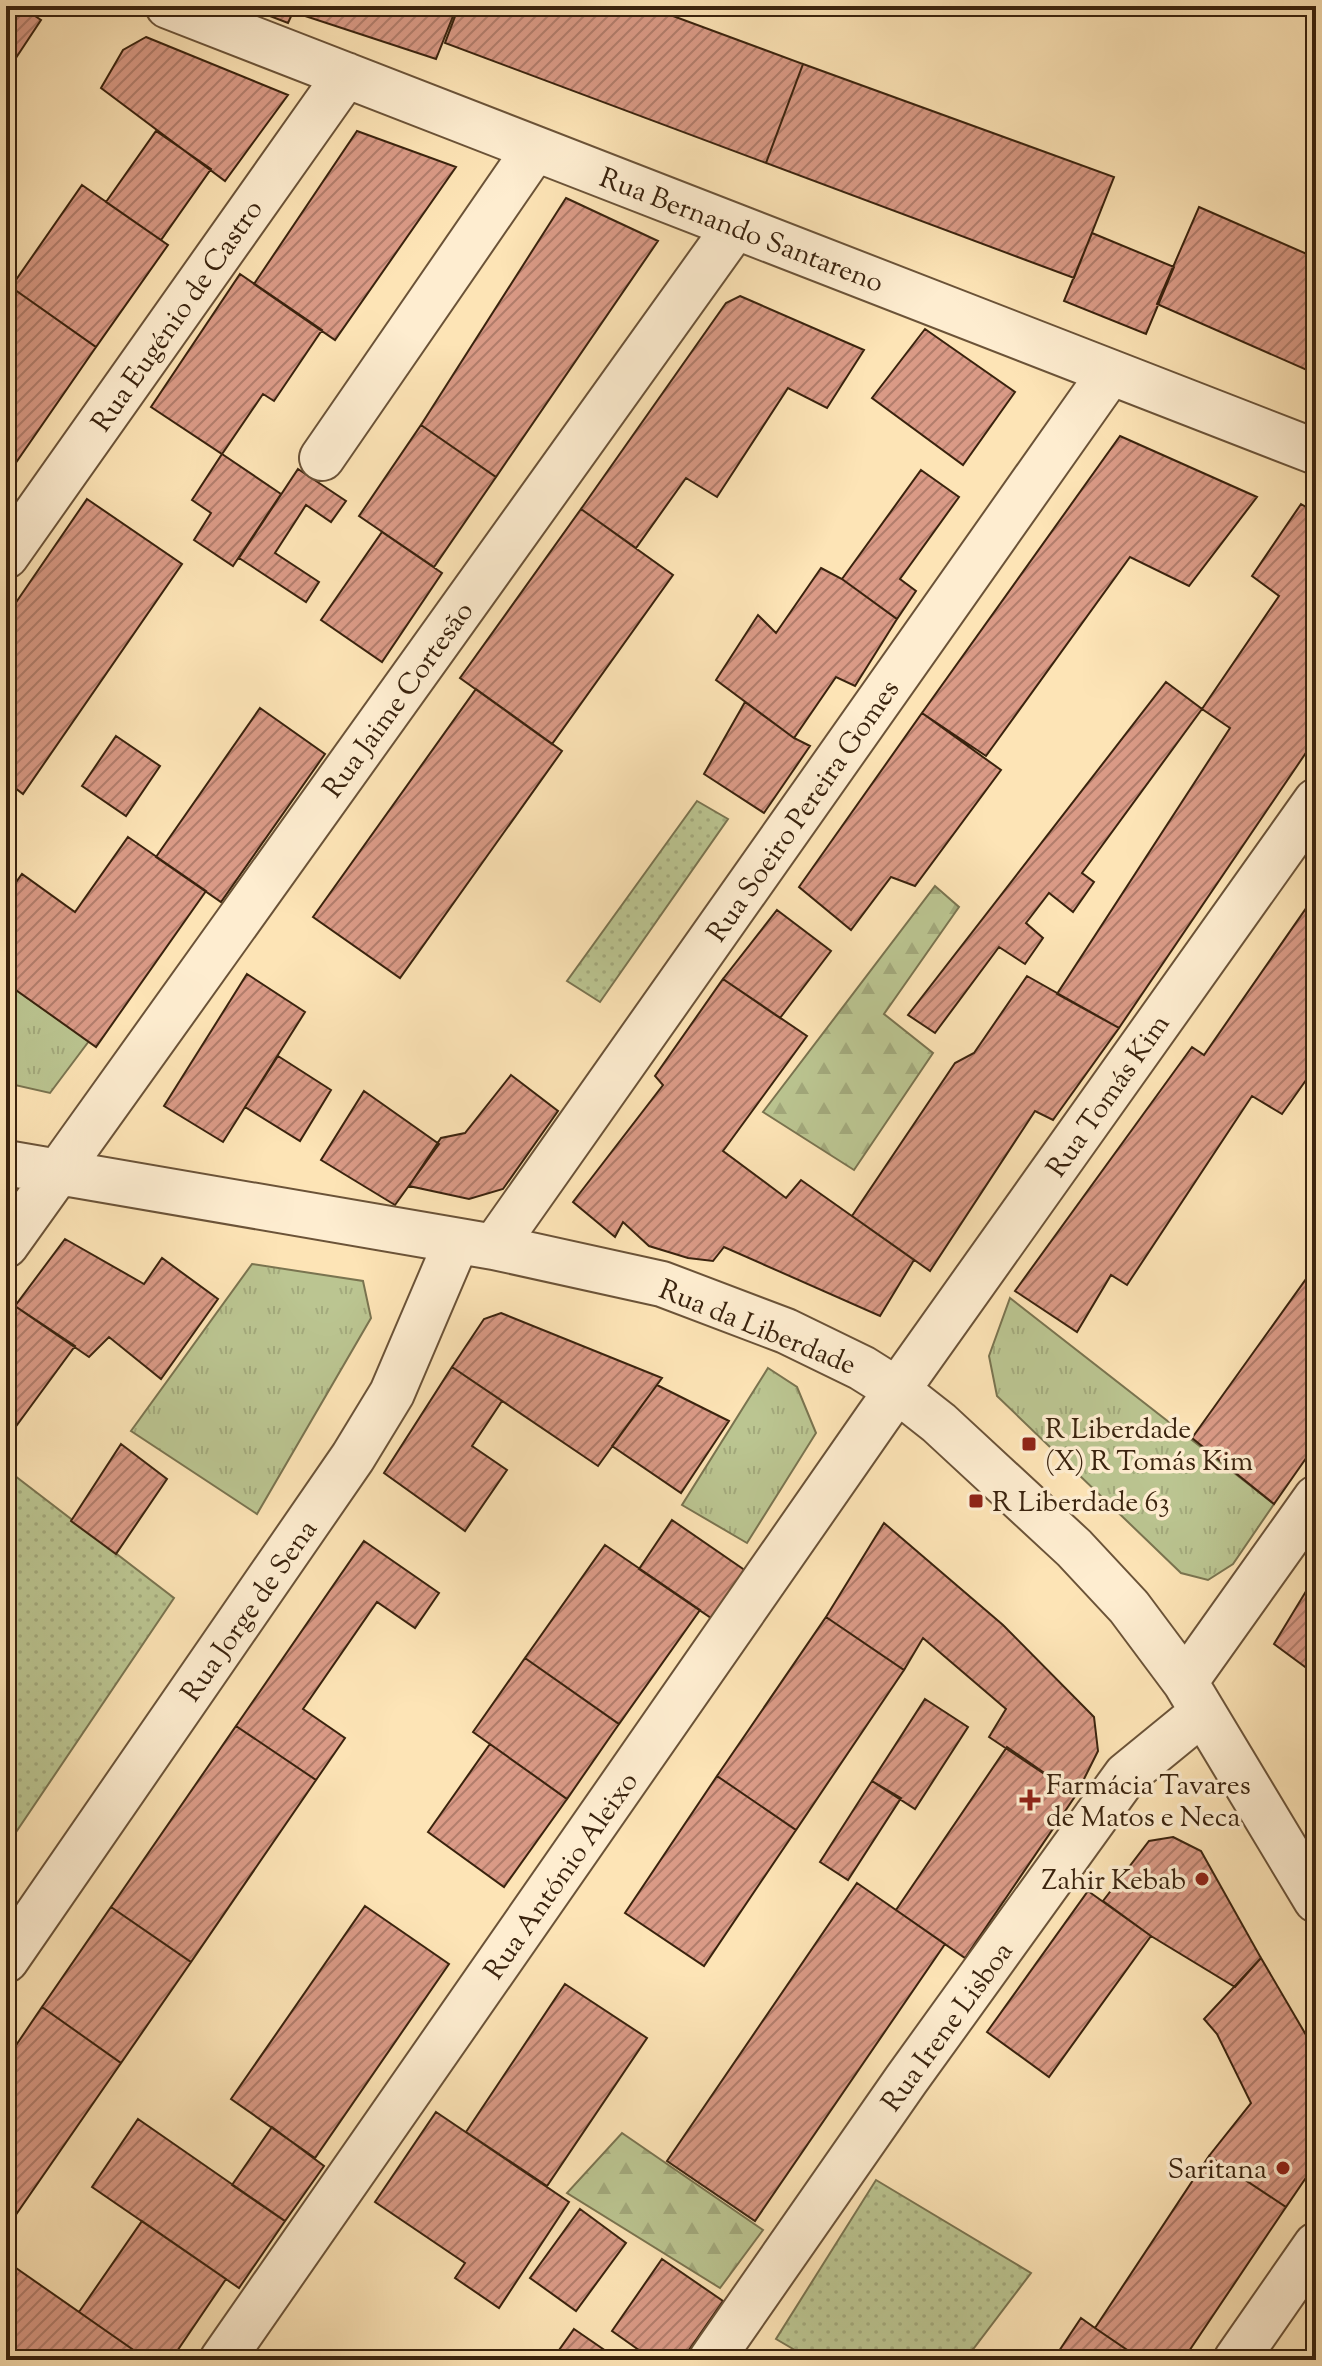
<svg xmlns="http://www.w3.org/2000/svg" width="1322" height="2366" viewBox="0 0 1322 2366" font-family="'Sorts Mill Goudy',serif">
  <defs>
    <pattern id="grass-tufts" width="24" height="20" patternUnits="userSpaceOnUse" patternTransform="scale(2)"><rect width="24" height="20" fill="#bbc591"/><path d="M3 7l-1-3M5 7V3M7 7l1-3M15 17l-1-3M17 17v-4M19 17l1-3" fill="none" stroke="#a2a97c"/></pattern>
    <pattern id="forest-firs" width="22" height="20" patternUnits="userSpaceOnUse" patternTransform="scale(2)"><rect width="22" height="20" fill="#bbc591"/><path d="M5 1l3.5 6h-7zM16 11l3.5 6h-7z" fill="#a2a97c"/></pattern>
    <pattern id="garden-dots" width="8" height="8" patternUnits="userSpaceOnUse" patternTransform="scale(2)"><rect width="8" height="8" fill="#bbc591"/><path d="M2 2h.1M6 6h.1" fill="none" stroke="#a2a97c" stroke-width="1.8" stroke-linecap="round"/></pattern>
    <pattern id="building-hatch" width="6" height="6" patternUnits="userSpaceOnUse" patternTransform="scale(2)"><rect width="6" height="6" fill="#da9a86"/><path d="M-1 1l2-2M0 6l6-6M5 7l2-2" fill="none" stroke="#b27d6c"/></pattern>
  </defs>
  <rect width="100%" height="100%" fill="#fde4b6"/>
  <filter id="stains"><feTurbulence type="fractalNoise" baseFrequency=".0025" numOctaves="4"/><feColorMatrix values="0 0 0 0 .2 0 0 0 0 .09 0 0 0 0 .02 0 0 0 .5 -.17"/></filter>
  <radialGradient id="worn" r=".72"><stop offset=".6" stop-color="#630" stop-opacity="0"/><stop offset="1" stop-color="#630" stop-opacity=".3"/></radialGradient>
  <path fill="url(#grass-tufts)" stroke="#7a7450" stroke-width="2" d="M 6,983 L 89,1041 L 50,1093 L 6,1083 Z
    M 252,1264 L 363,1281 L 371,1318 L 257,1514 L 131,1431 Z
    M 1010,1298 L 1274,1504 L 1233,1564 L 1208,1580 L 1181,1573 L 997,1396 L 989,1356 Z
    M 768,1368 L 797,1387 L 816,1433 L 747,1543 L 682,1505 Z"/>
  <path fill="url(#forest-firs)" stroke="#7a7450" stroke-width="2" d="M 935,886 L 959,907 L 884,1014 L 933,1053 L 854,1170 L 763,1112 Z
    M 622,2133 L 763,2230 L 720,2288 L 567,2193 Z"/>
  <path fill="url(#garden-dots)" stroke="#7a7450" stroke-width="2" d="M 697,801 L 728,819 L 600,1002 L 567,981 Z
    M 6,1469 L 174,1598 L 6,1847 Z
    M 876,2180 L 1031,2273 L 974,2348 L 961,2360 L 812,2360 L 776,2339 Z"/>
  <path fill="url(#building-hatch)" stroke="#3a230e" stroke-width="2" d="M 6,6 L 20,6 L 41,20 L 6,73 Z
    M 244,6 L 457,6 L 436,59 L 293,12 L 288,23 Z
    M 459,6 L 646,6 L 803,64 L 766,163 L 445,43 Z
    M 146,37 L 288,95 L 225,181 L 101,88 L 123,50 Z
    M 803,64 L 1114,177 L 1074,278 L 766,163 Z
    M 156,131 L 211,169 L 161,240 L 106,202 Z
    M 357,131 L 456,167 L 335,340 L 254,284 Z
    M 82,185 L 168,245 L 96,347 L 11,287 Z
    M 566,198 L 658,241 L 496,477 L 421,425 Z
    M 1199,207 L 1316,258 L 1316,374 L 1157,304 Z
    M 1092,233 L 1174,267 L 1146,334 L 1064,301 Z
    M 240,274 L 322,330 L 274,401 L 263,394 L 222,454 L 151,407 Z
    M 11,287 L 96,347 L 6,477 L 6,293 Z
    M 740,296 L 864,350 L 827,408 L 788,388 L 717,497 L 686,478 L 636,548 L 581,509 L 726,303 Z
    M 925,329 L 1015,392 L 963,465 L 872,398 Z
    M 421,425 L 496,477 L 434,567 L 359,516 Z
    M 1120,436 L 1257,497 L 1189,586 L 1130,557 L 986,756 L 922,713 Z
    M 222,454 L 281,494 L 233,566 L 194,540 L 211,513 L 192,500 Z
    M 298,469 L 346,501 L 331,522 L 306,505 L 275,553 L 319,582 L 306,602 L 239,558 Z
    M 921,470 L 959,497 L 900,579 L 916,591 L 897,619 L 842,579 Z
    M 87,499 L 182,564 L 23,794 L 6,781 L 6,617 Z
    M 1301,504 L 1316,513 L 1316,738 L 1119,1028 L 1057,994 L 1230,728 L 1202,709 L 1279,596 L 1252,576 Z
    M 581,509 L 673,575 L 552,744 L 460,678 Z
    M 382,532 L 442,573 L 382,662 L 321,620 Z
    M 821,568 L 842,579 L 897,619 L 855,686 L 836,677 L 794,738 L 716,680 L 758,615 L 776,633 Z
    M 1166,682 L 1202,709 L 1082,873 L 1094,882 L 1073,912 L 1049,893 L 1026,923 L 1043,938 L 1025,964 L 999,947 L 935,1033 L 908,1015 Z
    M 476,689 L 562,751 L 400,978 L 313,917 Z
    M 745,702 L 794,738 L 810,746 L 764,813 L 704,774 Z
    M 260,708 L 325,754 L 221,902 L 156,857 Z
    M 922,713 L 1001,770 L 915,886 L 891,877 L 851,930 L 799,887 Z
    M 116,736 L 160,766 L 126,816 L 82,786 Z
    M 128,837 L 206,891 L 96,1047 L 6,983 L 6,896 L 22,874 L 75,912 Z
    M 1316,894 L 1316,1066 L 1282,1114 L 1252,1096 L 1127,1285 L 1111,1275 L 1077,1332 L 1015,1291 L 1192,1047 L 1204,1055 Z
    M 777,910 L 831,951 L 780,1018 L 723,979 Z
    M 247,974 L 305,1012 L 223,1142 L 164,1106 Z
    M 1027,976 L 1119,1028 L 1053,1120 L 1035,1111 L 930,1271 L 852,1216 L 955,1063 L 974,1053 Z
    M 723,979 L 807,1036 L 723,1151 L 786,1198 L 801,1180 L 914,1260 L 880,1316 L 724,1247 L 713,1261 L 688,1258 L 649,1246 L 623,1222 L 615,1237 L 573,1202 L 663,1085 L 655,1076 Z
    M 278,1056 L 331,1090 L 300,1141 L 245,1107 Z
    M 511,1075 L 558,1111 L 503,1189 L 469,1199 L 409,1186 L 441,1138 L 465,1133 Z
    M 364,1091 L 439,1144 L 395,1205 L 321,1160 Z
    M 65,1239 L 144,1284 L 162,1258 L 218,1299 L 161,1379 L 109,1337 L 89,1357 L 15,1306 Z
    M 1316,1265 L 1316,1444 L 1274,1504 L 1192,1438 Z
    M 15,1306 L 75,1346 L 6,1440 L 6,1317 Z
    M 501,1313 L 662,1378 L 598,1466 L 452,1367 L 484,1319 Z
    M 452,1367 L 502,1401 L 472,1446 L 507,1470 L 465,1531 L 384,1473 Z
    M 657,1385 L 729,1421 L 681,1493 L 612,1446 Z
    M 121,1444 L 167,1479 L 116,1554 L 71,1521 Z
    M 672,1520 L 746,1571 L 714,1620 L 639,1569 Z
    M 884,1523 L 1003,1625 L 1094,1717 L 1098,1751 L 1076,1795 L 989,1737 L 1006,1709 L 923,1638 L 904,1670 L 826,1617 Z
    M 364,1541 L 439,1593 L 415,1628 L 377,1602 L 303,1709 L 345,1738 L 316,1780 L 236,1726 Z
    M 605,1545 L 700,1610 L 619,1724 L 525,1658 Z
    M 1314,1578 L 1316,1580 L 1316,1675 L 1274,1644 Z
    M 826,1617 L 904,1670 L 796,1830 L 717,1776 Z
    M 525,1658 L 619,1724 L 567,1799 L 473,1732 Z
    M 925,1699 L 968,1727 L 915,1809 L 872,1781 Z
    M 236,1726 L 316,1780 L 191,1962 L 111,1907 Z
    M 490,1744 L 567,1799 L 504,1887 L 428,1832 Z
    M 1007,1747 L 1076,1795 L 965,1958 L 896,1910 Z
    M 717,1776 L 796,1830 L 704,1966 L 625,1913 Z
    M 872,1781 L 901,1798 L 848,1880 L 820,1862 Z
    M 1173,1837 L 1201,1851 L 1261,1958 L 1235,1987 L 1151,1936 L 1103,1901 L 1149,1841 Z
    M 857,1883 L 945,1944 L 755,2221 L 667,2161 Z
    M 1088,1891 L 1151,1936 L 1049,2077 L 987,2032 Z
    M 365,1906 L 449,1964 L 315,2158 L 231,2099 Z
    M 111,1907 L 191,1962 L 121,2063 L 42,2007 Z
    M 1261,1958 L 1316,2052 L 1316,2163 L 1286,2207 L 1209,2156 L 1251,2103 L 1217,2034 L 1204,2019 Z
    M 565,1984 L 647,2038 L 547,2186 L 466,2132 Z
    M 42,2007 L 121,2063 L 6,2229 L 6,2060 Z
    M 436,2112 L 569,2202 L 499,2308 L 455,2278 L 465,2263 L 375,2202 Z
    M 138,2119 L 285,2221 L 239,2288 L 92,2187 Z
    M 272,2127 L 324,2166 L 285,2221 L 232,2185 Z
    M 1209,2156 L 1286,2207 L 1183,2360 L 1142,2360 L 1095,2328 Z
    M 580,2209 L 626,2243 L 576,2311 L 530,2278 Z
    M 142,2221 L 226,2279 L 171,2360 L 148,2360 L 79,2312 Z
    M 662,2259 L 723,2301 L 682,2360 L 653,2360 L 612,2331 Z
    M 6,2261 L 132,2349 L 125,2360 L 6,2360 Z
    M 1081,2318 L 1095,2328 L 1142,2360 L 1053,2360 Z
    M 574,2329 L 619,2360 L 552,2360 Z"/>
  <g fill="none" stroke-linecap="round" stroke-linejoin="round">
    <defs>
      <path id="minor" d="M 168,6 L 1316,452
        M 322,458 L 535,149
        M 6,556 L 346,75
        M 6,1163 L 494,1247 L 662,1284 L 786,1331 L 862,1368 L 897,1390 L 939,1423 L 1074,1548 L 1129,1607 L 1185,1682 L 1316,1900
        M 6,1245 L 735,227
        M 494,1247 L 1110,373
        M 1185,1682 L 1316,1498
        M 6,1960 L 353,1457 L 392,1393 L 457,1241
        M 222,2360 L 878,1417 L 1316,801
        M 711,2360 L 906,2080 L 1126,1775 L 1203,1712
        M 1236,2360 L 1316,2245"/>
    </defs>
    <use href="#minor" stroke="#6b5338" stroke-width="48"/>
    <use href="#minor" stroke="#feedd0" stroke-width="44"/>
  </g>
  <g fill="#8f2418" stroke="#feedd0" stroke-width="3">
    <rect x="1021" y="1436" width="16" height="16" rx="4"/>
    <rect x="968" y="1493" width="16" height="16" rx="4"/>
    <path d="M1026 1788h8v8h8v8h-8v8h-8v-8h-8v-8h8z"/>
    <circle cx="1202" cy="1879" r="8"/>
    <circle cx="1283" cy="2168" r="8"/>
  </g>
  <g text-anchor="middle" stroke-width="7" stroke-linejoin="round" paint-order="stroke">
    <g font-size="28" fill="#3a230e" stroke="#feedd0">
      <text transform="translate(742 229) rotate(21)" y="10">Rua Bernando Santareno</text>
      <text transform="translate(176 315) rotate(-55)" y="10">Rua Eugénio de Castro</text>
      <text transform="translate(397 699) rotate(-54)" y="10">Rua Jaime Cortesão</text>
      <text transform="translate(802 810) rotate(-55)" y="10">Rua Soeiro Pereira Gomes</text>
      <text transform="translate(1107 1095) rotate(-55)" y="10">Rua Tomás Kim</text>
      <text transform="translate(758 1326) rotate(22)" y="10">Rua da Liberdade</text>
      <text transform="translate(248 1610) rotate(-55)" y="10">Rua Jorge de Sena</text>
      <text transform="translate(560 1875) rotate(-55)" y="10">Rua António Aleixo</text>
      <text transform="translate(946 2026) rotate(-54)" y="10">Rua Irene Lisboa</text>
    </g>
    <g font-size="28" fill="#3a230e" stroke="#feedd0" text-anchor="start">
      <text x="1045" y="1438">R Liberdade<tspan x="1045" dy="32">(X) R Tomás Kim</tspan></text>
      <text x="992" y="1511">R Liberdade 63</text>
      <text x="1046" y="1794">Farmácia Tavares<tspan x="1046" dy="32">de Matos e Neca</tspan></text>
      <text x="1186" y="1889" text-anchor="end">Zahir Kebab</text>
      <text x="1267" y="2178" text-anchor="end">Saritana</text>
    </g>
  </g>
  <rect width="1322" height="2366" fill="none" stroke="#fde4b6" stroke-width="32"/>
  <rect x="8" y="8" width="1306" height="2350" fill="none" stroke="#3a230e" stroke-width="4"/>
  <rect x="16" y="16" width="1290" height="2334" fill="none" stroke="#3a230e" stroke-width="2"/>
  <rect width="100%" height="100%" filter="url(#stains)"/>
  <rect width="100%" height="100%" fill="url(#worn)"/>
</svg>
